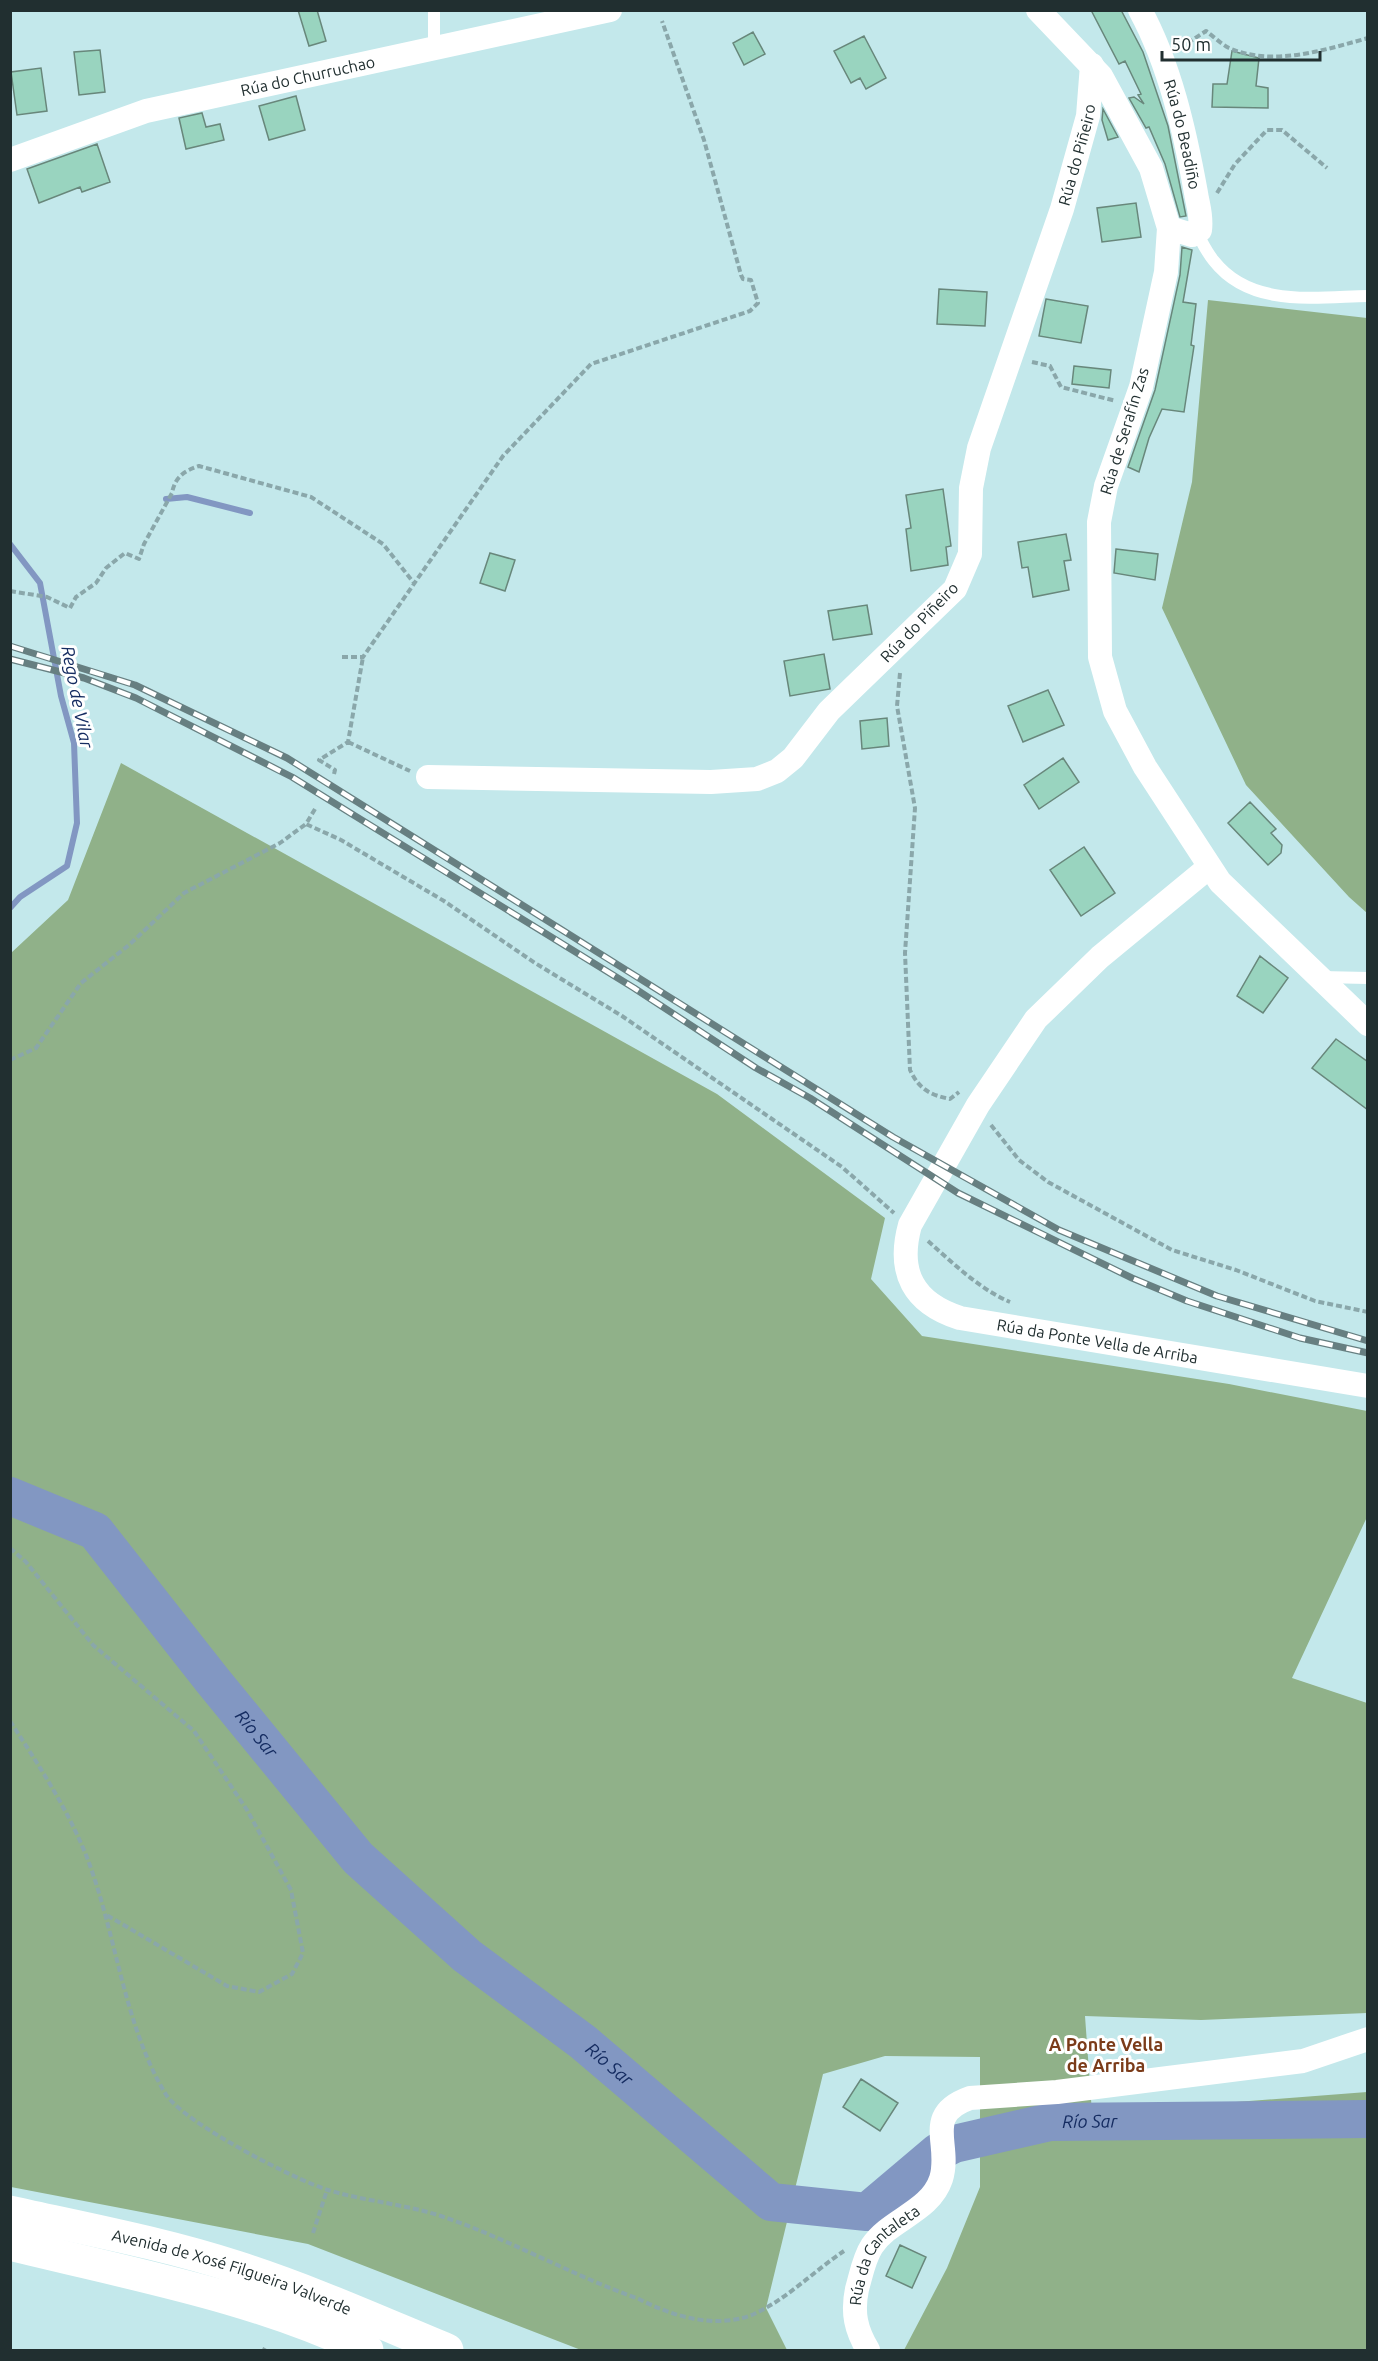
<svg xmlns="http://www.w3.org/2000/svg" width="1378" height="2361" viewBox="0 0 1378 2361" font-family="Ubuntu,sans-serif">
  <rect width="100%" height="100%" fill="#c3e8eb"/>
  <path fill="#90b189" d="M 1208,300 L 1367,318 L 1367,913 L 1349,897 L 1246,785 L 1162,608 L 1192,482 Z
    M 121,763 L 717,1094 L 885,1218 L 871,1279 L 922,1336 L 1229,1384 L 1367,1411 L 1367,1517 L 1292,1678 L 1367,1703 L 1367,2013 L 1201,2020 L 1085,2016 L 1092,2113 L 1367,2092 L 1367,2350 L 904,2350 L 947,2268 L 980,2187 L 980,2057 L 885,2056 L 823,2074 L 766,2308 L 787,2350 L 581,2350 L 308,2244 L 11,2187 L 11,953 L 68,900 Z"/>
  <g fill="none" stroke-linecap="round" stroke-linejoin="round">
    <path stroke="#8297c2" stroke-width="6" d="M 166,499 L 187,497 L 250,513
      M 10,544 L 40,583 L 61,696 L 74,743 L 77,823 L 67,866 L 20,897 L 10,908"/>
    <path stroke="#8297c2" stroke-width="38" id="s1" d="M 10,1496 L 95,1531 L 213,1681 L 358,1858 L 467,1956 L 583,2042 L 771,2202 L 867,2212 L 938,2152 L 954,2144 L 1050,2122 L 1368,2119"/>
  </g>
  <path fill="#99d4bf" stroke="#68877b" stroke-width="1.5" d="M 298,10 L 317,10 L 326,41 L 309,46 Z
    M 1091,10 L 1121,10 L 1143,52 L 1168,126 L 1186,216 L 1180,217 L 1165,164 L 1149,127 L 1146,128 L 1129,98 L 1134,97 L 1144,104 L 1138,95 L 1141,94 L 1125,61 L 1119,64 Z
    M 753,32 L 765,54 L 744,65 L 733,43 Z
    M 864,36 L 886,78 L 866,89 L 860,78 L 851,83 L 834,51 Z
    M 100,50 L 105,92 L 79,95 L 74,52 Z
    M 1232,51 L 1259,58 L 1256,86 L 1268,88 L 1268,108 L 1212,107 L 1213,84 L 1227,84 Z
    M 41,68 L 47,111 L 17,115 L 11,72 Z
    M 296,96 L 305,130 L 269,140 L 259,106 Z
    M 1103,109 L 1118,137 L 1108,140 L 1102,120 Z
    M 202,113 L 206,127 L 220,124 L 224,140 L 186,149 L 179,118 Z
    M 97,144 L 110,182 L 82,192 L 80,187 L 39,203 L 27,169 Z
    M 1136,203 L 1141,237 L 1102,242 L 1097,208 Z
    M 1182,247 L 1192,250 L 1183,302 L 1196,304 L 1191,345 L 1194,346 L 1184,412 L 1162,409 L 1149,438 L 1139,472 L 1128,467 L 1155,390 L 1180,275 Z
    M 939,289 L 987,292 L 985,326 L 937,324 Z
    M 1046,299 L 1088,306 L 1081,343 L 1039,336 Z
    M 1074,366 L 1111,370 L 1109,388 L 1072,384 Z
    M 943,489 L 951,546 L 946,547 L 948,565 L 911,571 L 906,529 L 911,528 L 906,495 Z
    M 1066,534 L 1071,560 L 1064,561 L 1069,590 L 1033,597 L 1028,567 L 1022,568 L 1018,542 Z
    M 1116,549 L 1158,554 L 1155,580 L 1114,573 Z
    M 490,553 L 515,560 L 505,591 L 480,583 Z
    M 867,605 L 872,634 L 833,640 L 828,611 Z
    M 824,654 L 830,689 L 790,696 L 784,661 Z
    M 1048,690 L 1064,725 L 1023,742 L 1008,706 Z
    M 887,718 L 889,746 L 862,749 L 860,721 Z
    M 1063,758 L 1079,782 L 1039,809 L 1024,785 Z
    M 1250,802 L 1276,829 L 1271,833 L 1282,845 L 1281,853 L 1268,865 L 1228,823 Z
    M 1084,847 L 1115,893 L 1081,916 L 1050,870 Z
    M 1260,956 L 1288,978 L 1263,1013 L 1237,996 Z
    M 1336,1039 L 1368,1062 L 1368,1110 L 1312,1068 Z
    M 861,2079 L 898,2103 L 880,2131 L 843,2107 Z
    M 900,2245 L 926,2257 L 912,2288 L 886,2276 Z"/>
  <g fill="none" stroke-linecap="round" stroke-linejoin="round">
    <path stroke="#8aa7aa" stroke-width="4" stroke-dasharray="6 3" stroke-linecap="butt" d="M 1180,48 L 1206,31 C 1213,36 1221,44 1229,48 C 1272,67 1325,50 1368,38
      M 1217,193 L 1235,164 L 1267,130 L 1282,130 L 1327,168
      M 1032,362 L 1050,366 L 1061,387 L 1116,401
      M 10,591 L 47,597 L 70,608 L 76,597 L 96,583 L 106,568 L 125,553 L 139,559 L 144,544 L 172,493 C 175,477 184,471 199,466 L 311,497 L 383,544 L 414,583
      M 342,657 L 363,657 L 503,456 L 591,364 L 750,311 L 758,303 L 751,280 L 743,279 L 741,275 L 704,140 L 662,21
      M 900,673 L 897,706 L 915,808 L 905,953 L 910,1070 C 919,1089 930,1095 950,1099 L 959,1092
      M 348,742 L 410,771
      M 334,774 L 335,770 L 319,760 L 348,742 L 363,657
      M 315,809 L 306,824 L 341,840 L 444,901 L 535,963 L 622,1016 L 842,1167 L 894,1213
      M 10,1060 L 36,1048 L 81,983 L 129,945 L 184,893 L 280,843 L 306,824
      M 991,1125 L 1019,1160 L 1048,1182 L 1172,1250 L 1236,1270 L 1315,1301 L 1368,1312
      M 928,1241 C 953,1263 979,1289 1010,1302
      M 10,1548 L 26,1562 L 93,1645 L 194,1731 L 247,1810 L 291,1890 L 303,1953 L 292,1974 L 259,1992 L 227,1986 L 105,1914
      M 10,1721 C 38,1764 67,1808 86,1855 C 116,1931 123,2023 165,2093 C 182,2122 293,2179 328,2190 C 364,2201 404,2204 441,2216 C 509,2239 571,2275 639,2299 C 672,2316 716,2330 754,2314 C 787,2299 814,2271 844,2251
      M 313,2233 L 327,2190
      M 264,2350 L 265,2348"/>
    <path stroke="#fff" stroke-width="12" d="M 434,10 L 434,48
      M 1197,233 C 1202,242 1207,253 1214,261 C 1251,308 1316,297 1368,296
      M 1321,977 L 1368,978"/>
    <g stroke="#fff" stroke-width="24">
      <path d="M 1038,10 L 1101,76 L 1151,168 L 1169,228 L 1166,272 L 1141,387 L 1106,486 L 1099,522 L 1100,657 L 1115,711 L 1145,767 L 1220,882 L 1368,1024"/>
      <path id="s2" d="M 1140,10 C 1170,65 1185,132 1196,193 C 1198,206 1202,216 1200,230 L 1192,235 L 1169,228"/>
      <path id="s3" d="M 10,160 L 146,111 L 610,10"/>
      <path id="s4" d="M 428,777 L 711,782 L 757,779 L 777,771 L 793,758 L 829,711 L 955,589 L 970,554 L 971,488 L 979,448 L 1062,209 L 1088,116 L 1092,65"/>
      <path id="s5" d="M 1208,868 L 1100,957 L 1036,1019 L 978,1105 L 910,1225 C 897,1272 913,1303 960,1318 L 1368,1386"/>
      <path id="s6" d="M 868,2350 C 856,2330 852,2313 857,2289 C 861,2275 864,2258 872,2246 C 890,2219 930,2212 941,2179 C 952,2144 922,2115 970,2098 L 1057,2092 L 1303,2061 L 1368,2039"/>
    </g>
    <g stroke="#fff" stroke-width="33">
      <path id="s7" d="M 10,2212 C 86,2229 162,2243 236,2267 C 308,2290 377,2321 447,2350"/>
      <path d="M 10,2244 C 130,2274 255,2296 367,2350"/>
    </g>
    <defs>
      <path id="rail" d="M 10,646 L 135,685 L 287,758 L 893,1137 L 1059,1230 L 1217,1296 L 1368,1341
        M 10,659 L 84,678 L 136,698 L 292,777 L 634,988 L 756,1068 L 810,1098 L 958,1193 L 1132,1278 L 1187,1301 L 1300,1338 L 1368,1353"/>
    </defs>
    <use href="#rail" stroke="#677f81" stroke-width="7"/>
    <use href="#rail" stroke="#fff" stroke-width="4.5" stroke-dasharray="14" stroke-linecap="butt"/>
  </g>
  <g text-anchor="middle" stroke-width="6" stroke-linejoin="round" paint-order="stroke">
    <g font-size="16" fill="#212f30" stroke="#fff">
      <text dy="6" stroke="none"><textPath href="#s3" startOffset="310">Rúa do Churruchao</textPath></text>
      <text dy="6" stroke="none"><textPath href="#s2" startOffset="132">Rúa do Beadiño</textPath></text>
      <text dy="6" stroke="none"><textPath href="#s4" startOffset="1060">Rúa do Piñeiro</textPath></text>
      <text transform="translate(1124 431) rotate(-73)" y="6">Rúa de Serafín Zas</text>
      <text transform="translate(919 622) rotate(-46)" y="6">Rúa do Piñeiro</text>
      <text dy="6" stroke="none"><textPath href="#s5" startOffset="730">Rúa da Ponte Vella de Arriba</textPath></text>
      <text dy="6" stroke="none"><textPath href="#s6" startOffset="108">Rúa da Cantaleta</textPath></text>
      <text dy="6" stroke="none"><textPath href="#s7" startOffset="230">Avenida de Xosé Filgueira Valverde</textPath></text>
    </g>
    <g font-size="18" font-style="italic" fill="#152c61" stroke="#fff">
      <text transform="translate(77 697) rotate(79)" y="6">Rego de Vilar</text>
      <text dy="6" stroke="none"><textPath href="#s1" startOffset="351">Río Sar</textPath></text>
      <text dy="6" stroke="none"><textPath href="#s1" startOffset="837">Río Sar</textPath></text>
      <text dy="6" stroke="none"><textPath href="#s1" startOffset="1395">Río Sar</textPath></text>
    </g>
    <g font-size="18" font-weight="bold" fill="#7b3b19" stroke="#fff">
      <text x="1106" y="2051">A Ponte Vella<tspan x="1106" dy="21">de Arriba</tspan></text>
    </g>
  </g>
  <rect width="1378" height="2361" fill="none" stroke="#212f30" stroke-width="24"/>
  <path d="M1162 51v9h158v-9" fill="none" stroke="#212f30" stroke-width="3"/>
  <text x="1171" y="51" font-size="18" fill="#212f30" stroke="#ffffff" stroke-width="4.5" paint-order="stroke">50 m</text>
</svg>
